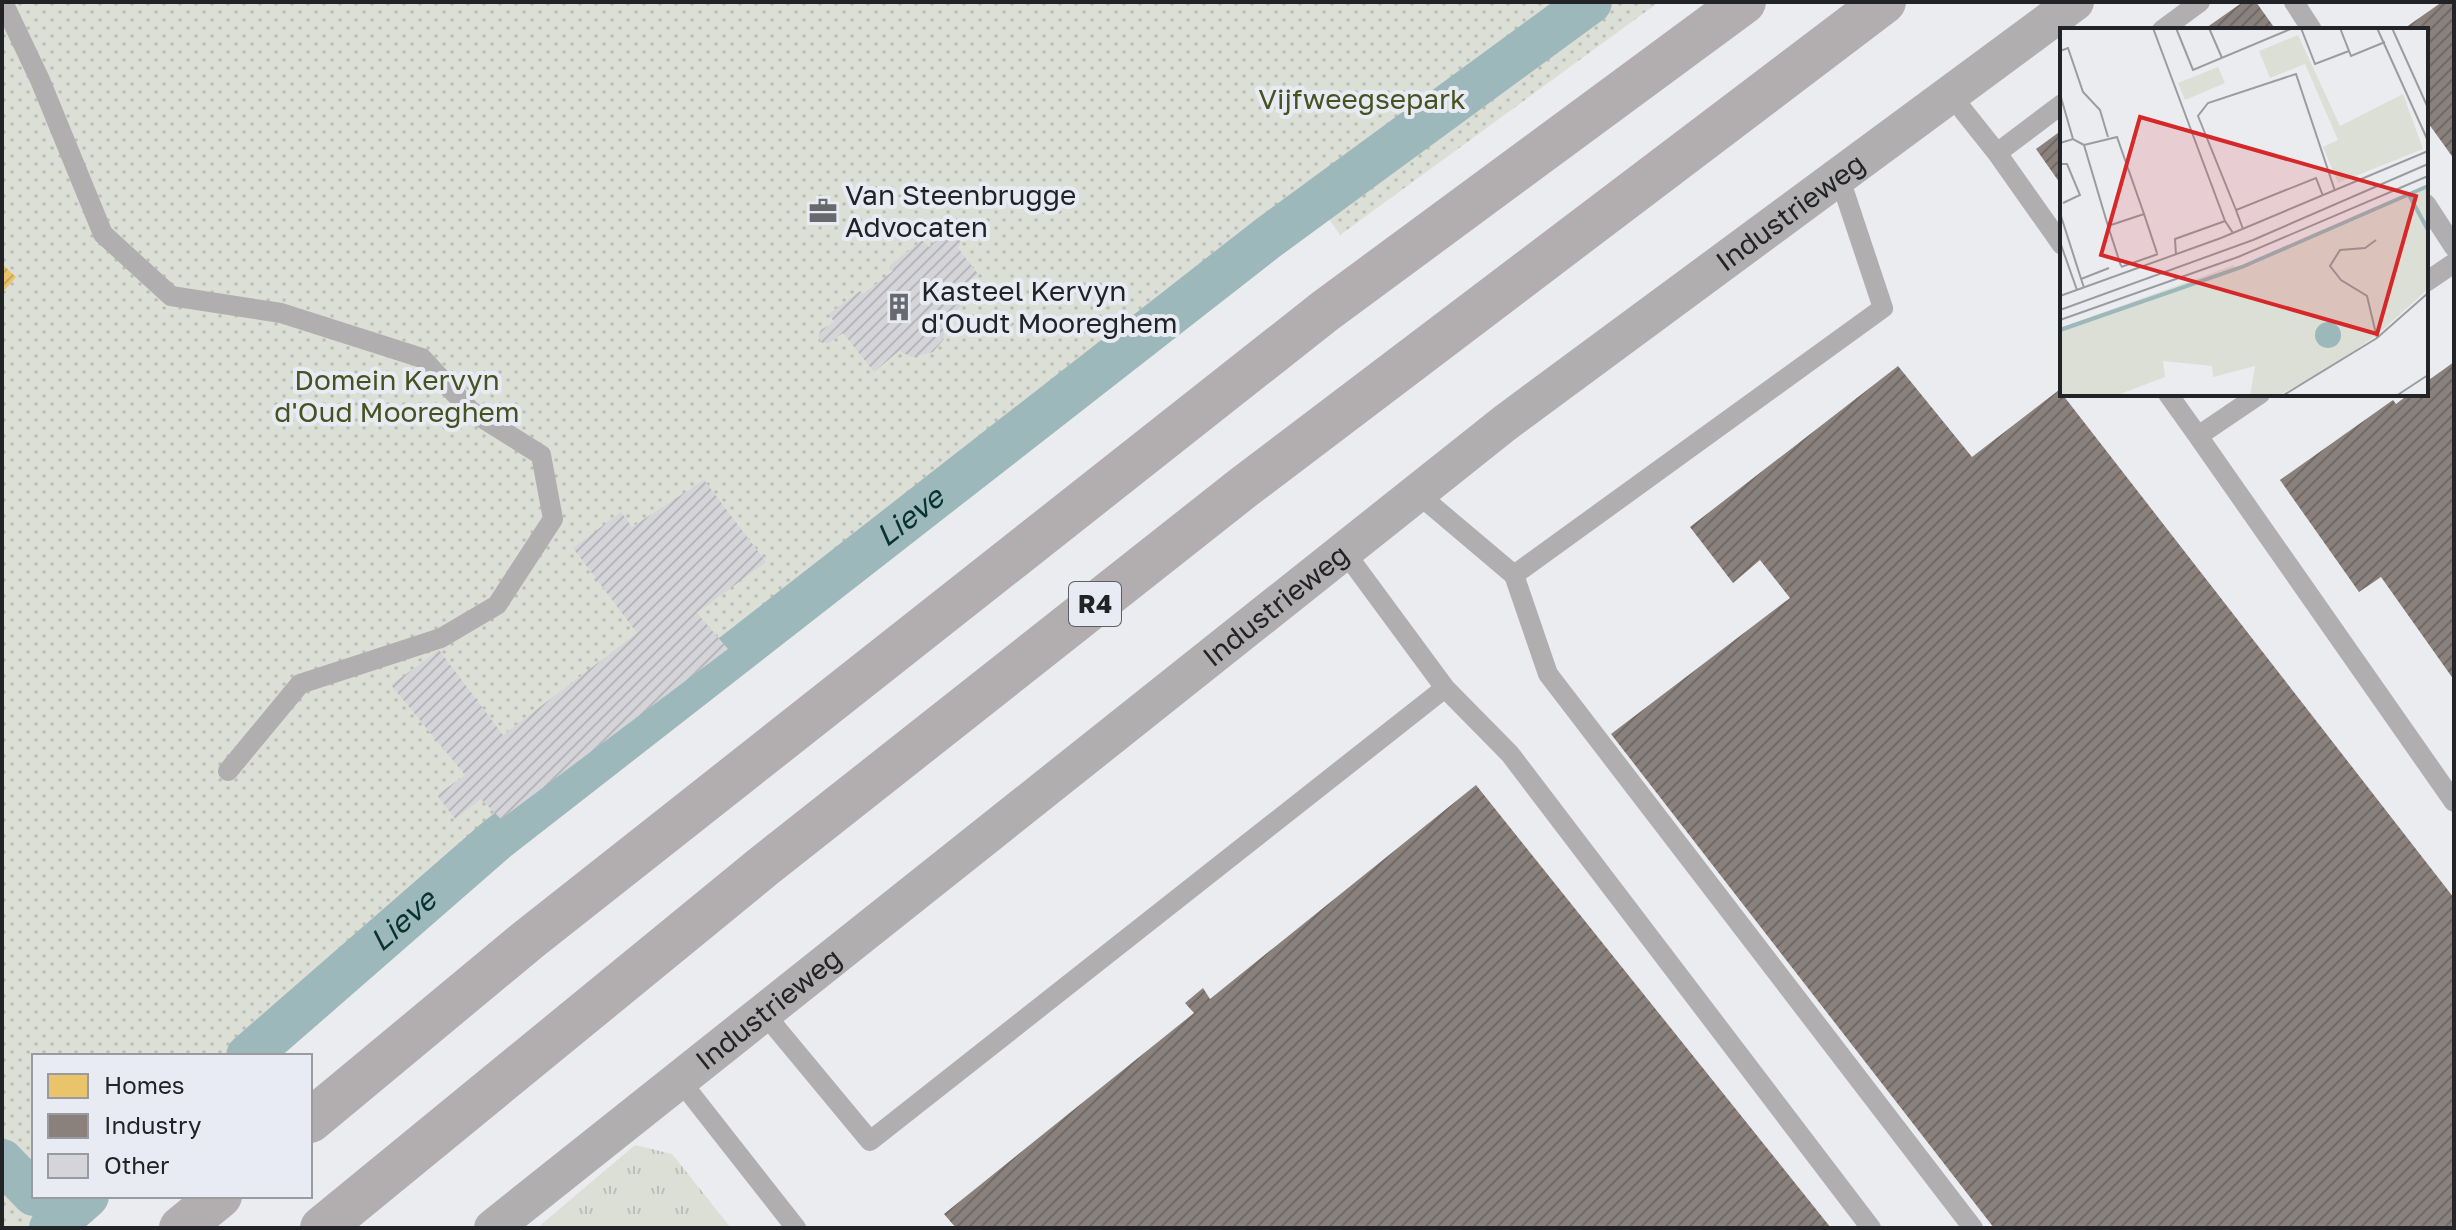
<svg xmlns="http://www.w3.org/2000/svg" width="2456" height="1230" viewBox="0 0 2456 1230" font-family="'Golos Text',sans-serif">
  <defs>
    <pattern id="grass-tufts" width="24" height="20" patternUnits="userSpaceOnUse" patternTransform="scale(2)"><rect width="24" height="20" fill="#dcdfd5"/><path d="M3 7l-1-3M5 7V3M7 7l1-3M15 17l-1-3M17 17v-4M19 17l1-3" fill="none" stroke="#bcbfb7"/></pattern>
    <pattern id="park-dots" width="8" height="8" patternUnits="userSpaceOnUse" patternTransform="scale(2)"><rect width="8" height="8" fill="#dcdfd5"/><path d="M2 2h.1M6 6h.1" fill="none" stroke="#bcbfb7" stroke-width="1.8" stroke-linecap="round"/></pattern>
    <pattern id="homes-hatch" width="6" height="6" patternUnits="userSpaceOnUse" patternTransform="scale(2)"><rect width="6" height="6" fill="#e9c46a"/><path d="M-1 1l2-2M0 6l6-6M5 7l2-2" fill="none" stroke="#c8a85c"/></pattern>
    <pattern id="industry-hatch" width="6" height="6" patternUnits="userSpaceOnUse" patternTransform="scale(2)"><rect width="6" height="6" fill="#8a817c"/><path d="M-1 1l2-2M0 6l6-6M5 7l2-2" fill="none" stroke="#706965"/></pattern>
    <pattern id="building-hatch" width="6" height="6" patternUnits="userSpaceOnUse" patternTransform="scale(2)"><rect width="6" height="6" fill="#d5d5d9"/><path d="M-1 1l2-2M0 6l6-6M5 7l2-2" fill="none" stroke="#b7b7ba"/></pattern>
  </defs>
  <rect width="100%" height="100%" fill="#ebecf0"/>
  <path fill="url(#grass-tufts)" d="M 635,1145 L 672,1154 L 731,1228 L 537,1228 Z"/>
  <path fill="url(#park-dots)" d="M 2,2 L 1659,2 L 1340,235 L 1308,189 L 1153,303 L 495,820 L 224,1056 L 34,1056 L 34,1196 L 66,1196 L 30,1228 L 2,1228 Z"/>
  <path fill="url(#homes-hatch)" d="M 2,264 L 16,277 L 2,293 Z"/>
  <path fill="url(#industry-hatch)" d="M 2243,2 L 2256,2 L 2276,30 L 2203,30 Z
    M 2442,2 L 2454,2 L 2454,159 L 2426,120 L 2426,30 L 2402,30 Z
    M 2062,130 L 2062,186 L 2036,149 Z
    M 2454,362 L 2454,680 L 2381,577 L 2359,592 L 2280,480 L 2393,400 L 2396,404 L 2409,394 L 2426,394 L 2426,382 Z
    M 1898,366 L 1972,457 L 2059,390 L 2454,898 L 2454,1228 L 1994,1228 L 1611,734 L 1790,598 L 1760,560 L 1733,583 L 1690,527 Z
    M 1476,785 L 1831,1228 L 956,1228 L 944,1214 L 1194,1013 L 1185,1003 L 1203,988 L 1210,999 Z"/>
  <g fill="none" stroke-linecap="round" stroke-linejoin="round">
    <g stroke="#9db8bb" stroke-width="44">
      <path id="s1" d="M 248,1056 L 497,839 L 1269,237 L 1590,2"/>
      <path d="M 2,1161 L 34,1194"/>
      <path d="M 51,1228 L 87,1196"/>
    </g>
  </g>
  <path fill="url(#building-hatch)" d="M 956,229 L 963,236 L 958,248 L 978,274 L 961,287 L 970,300 L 943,320 L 944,339 L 933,352 L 912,357 L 899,351 L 874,372 L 843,333 L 829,343 L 822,343 L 818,336 L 821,330 L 834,322 L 829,314 L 860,291 L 863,294 L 893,271 L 889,266 L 922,240 L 929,247 L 947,231 Z
    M 704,480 L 766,562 L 697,613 L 728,649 L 501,819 L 481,799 L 455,819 L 437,795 L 465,775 L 391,685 L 439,650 L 503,735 L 637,633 L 573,548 L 621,512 L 632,527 Z"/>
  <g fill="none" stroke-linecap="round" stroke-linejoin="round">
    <path stroke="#b1aeaf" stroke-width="20" d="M 3,2 L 40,80 L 103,234 L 171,296 L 281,313 L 422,358 L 471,411 L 541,455 L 553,519 L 497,605 L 441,638 L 300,684 L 228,771
      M 2294,2 L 2312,30
      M 2162,30 L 2200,2
      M 1950,94 L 1997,153 L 2062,104
      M 1997,153 L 2062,245
      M 2426,204 L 2454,247
      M 2426,282 L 2454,263
      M 2168,394 L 2198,436 L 2260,394
      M 2198,436 L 2454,802
      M 1417,493 L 1514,575 L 1883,308 L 1839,176
      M 1514,575 L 1548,674 L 1973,1228
      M 1445,688 L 1510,754 L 1871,1228
      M 763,1012 L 870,1141 L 1445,688 L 1344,551
      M 679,1079 L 796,1228"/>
    <path stroke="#b1aeaf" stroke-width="38" id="s2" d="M 493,1228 L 1505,423 L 2075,2"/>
    <path stroke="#b2aeb0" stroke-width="44" d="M 310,1121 L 528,940 L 1325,311 L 1744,2
      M 181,1228 L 220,1196
      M 322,1228 L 764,866 L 1244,487 L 1884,2"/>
  </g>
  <defs>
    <symbol id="office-bare" viewBox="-9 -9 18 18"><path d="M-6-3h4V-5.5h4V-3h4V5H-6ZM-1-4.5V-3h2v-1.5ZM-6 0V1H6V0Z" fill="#68696d" stroke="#e8ebf3" stroke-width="2.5" paint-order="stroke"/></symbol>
    <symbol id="building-bare" viewBox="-9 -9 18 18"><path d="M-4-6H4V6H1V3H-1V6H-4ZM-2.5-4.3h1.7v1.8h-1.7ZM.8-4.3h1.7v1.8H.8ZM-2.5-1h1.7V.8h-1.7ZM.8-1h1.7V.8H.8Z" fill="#68696d" stroke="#e8ebf3" stroke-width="2.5" paint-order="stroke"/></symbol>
  </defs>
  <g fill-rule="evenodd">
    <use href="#office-bare" x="803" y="191" width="40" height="40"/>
    <use href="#building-bare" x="879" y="287" width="40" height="40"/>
  </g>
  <g text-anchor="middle" stroke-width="8" stroke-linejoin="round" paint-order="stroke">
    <rect fill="#e8ebf3" stroke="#5d5f64" stroke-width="2" x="1069" y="582" width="52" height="44" rx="6"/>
    <g font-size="26" font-weight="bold" fill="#222326">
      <text x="1095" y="613">R4</text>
    </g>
    <g font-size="28" fill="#485221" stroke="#e8ebf3">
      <text x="1362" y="109">Vijfweegsepark</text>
      <text x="397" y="390">Domein Kervyn<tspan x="397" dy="32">d'Oud Mooreghem</tspan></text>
    </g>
    <g font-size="28" fill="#222326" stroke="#e8ebf3" text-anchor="start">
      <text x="845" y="205">Van Steenbrugge<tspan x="845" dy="32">Advocaten</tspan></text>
      <text x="921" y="301">Kasteel Kervyn<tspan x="921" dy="32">d'Oudt Mooreghem</tspan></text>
    </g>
    <g font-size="28" fill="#222326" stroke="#e8ebf3">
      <text dy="10" stroke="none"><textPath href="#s2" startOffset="1648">Industrieweg</textPath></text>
      <text dy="10" stroke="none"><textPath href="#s2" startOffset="1000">Industrieweg</textPath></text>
      <text dy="10" stroke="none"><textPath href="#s2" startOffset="352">Industrieweg</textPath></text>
    </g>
    <g font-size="30" font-style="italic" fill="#093234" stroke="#e8ebf3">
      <text dy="10" stroke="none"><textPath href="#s1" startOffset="854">Lieve</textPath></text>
      <text dy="10" stroke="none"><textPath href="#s1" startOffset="206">Lieve</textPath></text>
    </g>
  </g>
  <g transform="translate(2060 28)">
    <rect width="368" height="368" fill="#ebecf0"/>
    <path d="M 238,7 L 280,98 L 343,66 L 363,121 L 278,155 L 263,119 L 278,112 L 245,36 L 210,50 L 199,23 ZM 158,39 L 165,55 L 125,72 L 118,55 Z" fill="#dcdfd5"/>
    <path d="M 368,160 L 368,261 L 317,307 L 264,343 L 217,368 L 190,368 L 195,338 L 153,349 L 152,338 L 103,333 L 105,349 L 55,368 L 0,368 L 0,300 L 174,237 L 176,243 L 197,235 Z" fill="#dcdfd5"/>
    <path d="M255 307a13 13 0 1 1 26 0a13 13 0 1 1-26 0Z" fill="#9db8bb"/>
    <path fill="none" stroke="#9db8bb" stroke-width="4" d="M 349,167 L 368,202M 0,302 L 182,239 L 368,158"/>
    <path fill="none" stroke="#9b9c9f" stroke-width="2" d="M 93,0 L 165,193M 116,0 L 133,42 L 233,0M 149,0 L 162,30M 241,0 L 255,36 L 289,23M 280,0 L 291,28 L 325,14M 317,0 L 368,113M 332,0 L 368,80M 0,23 L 8,20 L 23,64 L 40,82 L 48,109M 0,66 L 13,111M 0,115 L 13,111 L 24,117M 0,136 L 7,136 L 20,167 L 3,175M 176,182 L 138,88 L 148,75 L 236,46 L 275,163M 0,185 L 24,260M 48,198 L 24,117 L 57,109 L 84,186M 183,201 L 176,182 L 256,150 L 263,168M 316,212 L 305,220 L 280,222 L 270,238 L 281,252 L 307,268 L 317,310M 0,214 L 17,262M 116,227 L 115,211 L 165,193 L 173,205M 61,238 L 48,198 L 84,186 L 97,225M 61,239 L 98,226M 21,251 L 49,240M 0,268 L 161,210 L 368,123M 0,282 L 193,212 L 368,136M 0,292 L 178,229 L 368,148M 222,368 L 317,310 L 368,265M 336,368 L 368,347"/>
    <path fill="#d62828" fill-opacity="0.15" stroke="#d62828" stroke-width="4" d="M 80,89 L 356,168 L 317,306 L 41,227 Z"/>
    <rect width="368" height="368" fill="none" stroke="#222326" stroke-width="4"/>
  </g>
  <rect width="2456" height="1230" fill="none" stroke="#222326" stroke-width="8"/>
  <rect x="32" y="1054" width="280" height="144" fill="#e8ebf3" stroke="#999ba1" stroke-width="2"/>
  <rect x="48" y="1074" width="40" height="24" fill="#e9c46a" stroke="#999ba1" stroke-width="2"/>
  <text x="104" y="1094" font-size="24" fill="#222326">Homes</text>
  <rect x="48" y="1114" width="40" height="24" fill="#8a817c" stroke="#999ba1" stroke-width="2"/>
  <text x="104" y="1134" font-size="24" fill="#222326">Industry</text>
  <rect x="48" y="1154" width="40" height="24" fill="#d5d5d9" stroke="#999ba1" stroke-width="2"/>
  <text x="104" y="1174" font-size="24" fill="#222326">Other</text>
</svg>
